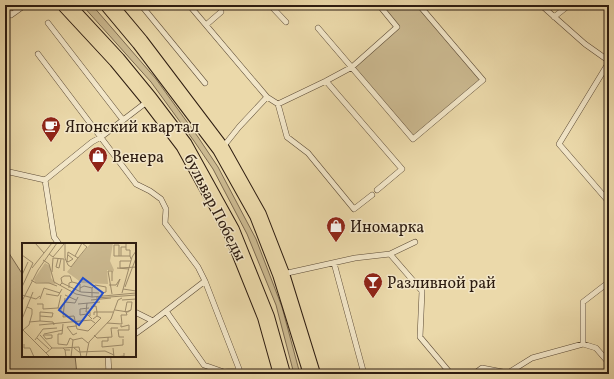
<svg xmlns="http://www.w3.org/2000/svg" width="614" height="379" viewBox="0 0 614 379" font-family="Vollkorn,serif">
  <rect width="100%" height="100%" fill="#ebd9aa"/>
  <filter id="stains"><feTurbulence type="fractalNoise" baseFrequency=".005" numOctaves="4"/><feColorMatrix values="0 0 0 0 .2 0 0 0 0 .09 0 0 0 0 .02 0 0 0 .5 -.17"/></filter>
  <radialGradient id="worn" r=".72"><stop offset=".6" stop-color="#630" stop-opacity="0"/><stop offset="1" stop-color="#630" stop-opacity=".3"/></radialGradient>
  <path fill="#cbb990" stroke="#7c6a50" d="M 82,5 L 92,5 L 156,79 L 198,137 L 218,167 L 256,239 L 282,307 L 300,374 L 294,374 L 276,305 L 247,234 L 213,169 L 194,141 L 151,82 Z
    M 379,5 L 419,5 L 483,80 L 413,139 L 352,67 L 397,27 Z
    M 5,247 L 23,275 L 23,356 L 75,356 L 77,374 L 5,374 Z"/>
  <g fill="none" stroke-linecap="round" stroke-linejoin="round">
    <defs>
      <path id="lane" d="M 141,5 L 205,83
        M 189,5 L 267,97 L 278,104 L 287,137 L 308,153 L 354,209 L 372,195
        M 270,5 L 286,22
        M 541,5 L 585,44 L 609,61
        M 5,7 L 11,15 L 25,5
        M 554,17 L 568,6
        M 48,23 L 123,120
        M 206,25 L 221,12
        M 318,28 L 413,139 L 483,80 L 419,5
        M 38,54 L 136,184 L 150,191 L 161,199 L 166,209 L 165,223 L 198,267 L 205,281 L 241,374
        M 609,62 L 559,144 L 609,202
        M 326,81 L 402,169 L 377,190
        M 278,104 L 326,81 L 352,67 L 397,27 L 379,5
        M 223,147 L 239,127 L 267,97
        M 5,171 L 45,180 L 92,142 L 101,137 L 148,101
        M 45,180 L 54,237 L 59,244
        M 390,254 L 415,242
        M 334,263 L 364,374
        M 283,274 L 355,258 L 390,254 L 422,291 L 420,337 L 451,374
        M 166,311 L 204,365 L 224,372 L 240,371
        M 135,312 L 153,321 L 205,281
        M 135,334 L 153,321
        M 583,344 L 583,302 L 605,285 L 609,286
        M 108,356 L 109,374
        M 474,374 L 482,368 L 508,373 L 532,358 L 583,344 L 596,348 L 609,363"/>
      <path id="primary" d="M 66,5 L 117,60 L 149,99 L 184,145 L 231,230 L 266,317 L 282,374
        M 109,5 L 140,42 L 221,149 L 258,215 L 281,274 L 312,374"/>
    </defs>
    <use href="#lane" stroke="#5c4b36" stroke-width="6"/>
    <use href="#primary" stroke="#2d1c10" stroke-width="18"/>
    <use href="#lane" stroke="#f2e6c8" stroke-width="5"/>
    <use href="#primary" stroke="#ebd9aa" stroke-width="16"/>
  </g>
  <defs>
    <symbol id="cafe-pin" viewBox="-11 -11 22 30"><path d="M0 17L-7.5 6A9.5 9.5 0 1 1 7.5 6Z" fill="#8f2418" stroke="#f2e6c8"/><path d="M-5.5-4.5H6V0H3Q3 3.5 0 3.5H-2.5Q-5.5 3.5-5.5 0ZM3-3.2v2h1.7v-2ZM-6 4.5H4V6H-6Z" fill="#fff"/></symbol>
    <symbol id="shop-pin" viewBox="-11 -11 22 30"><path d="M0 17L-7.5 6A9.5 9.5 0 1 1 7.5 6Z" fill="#8f2418" stroke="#f2e6c8"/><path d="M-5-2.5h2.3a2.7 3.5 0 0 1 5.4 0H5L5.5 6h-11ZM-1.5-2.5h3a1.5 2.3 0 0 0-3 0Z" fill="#fff"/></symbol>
    <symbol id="bar-pin" viewBox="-11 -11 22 30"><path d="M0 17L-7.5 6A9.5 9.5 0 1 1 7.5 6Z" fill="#8f2418" stroke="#f2e6c8"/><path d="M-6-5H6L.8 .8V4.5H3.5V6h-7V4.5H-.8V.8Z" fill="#fff"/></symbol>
  </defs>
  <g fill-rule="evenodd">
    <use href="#cafe-pin" x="40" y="115" width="22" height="30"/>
    <use href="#shop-pin" x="87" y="145" width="22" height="30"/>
    <use href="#shop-pin" x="325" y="215" width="22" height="30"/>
    <use href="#bar-pin" x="362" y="271" width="22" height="30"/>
  </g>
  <g text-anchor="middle" stroke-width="3" stroke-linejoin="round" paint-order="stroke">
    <g font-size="16" fill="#2d1c10" stroke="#f2e6c8" text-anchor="start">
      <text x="65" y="132">Японский квартал</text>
      <text x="112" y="162">Венера</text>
      <text x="350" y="232">Иномарка</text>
      <text x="387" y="288">Разливной рай</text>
    </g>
    <g font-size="16" fill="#2d1c10" stroke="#f2e6c8">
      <text transform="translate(216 207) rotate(63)" y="6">бульвар Победы</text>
    </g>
  </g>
  <g transform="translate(22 243)">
    <rect width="114" height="114" fill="#ebd9aa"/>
    <path d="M 69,0 L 91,0 L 88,18 L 92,27 L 90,31 L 90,27 L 85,27 L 86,41 L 60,40 L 45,29 ZM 23,20 L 28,23 L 29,35 L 34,41 L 13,39 L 12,36 Z" fill="#cbb990"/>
    <path fill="none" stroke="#9f8d6c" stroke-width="1" d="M 13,0 L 22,10M 104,0 L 104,7 L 108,7 L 108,13M 43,1 L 43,15 L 46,22 L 49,24 L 56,15M 27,11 L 31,14 L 42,1M 0,12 L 11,20 L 0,44M 46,12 L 51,16 L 46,19 L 45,18 L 46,9 L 56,15 L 65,4 L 60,0M 53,13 L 60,0M 97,13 L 97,2 L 92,2 L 92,13 L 108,13 L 109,16M 99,13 L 99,4 L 104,4M 31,15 L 42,16 L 42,28M 36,16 L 34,24 L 37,25 L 39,16M 21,17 L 27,21 L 32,39 L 54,51 L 70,54 L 114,50M 109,18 L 98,18 L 98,25 L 114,24M 10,25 L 30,0M 95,25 L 107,26M 30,29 L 31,15M 0,32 L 6,19M 9,37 L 14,40 L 27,40 L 35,43M 40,40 L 39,35 L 42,33 L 48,33 L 50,39M 38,42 L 40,40 L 59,49 L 77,50M 87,42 L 94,42 L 98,36 L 95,44M 103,44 L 114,15M 47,45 L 47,40 L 50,39 L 58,41 L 58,45M 101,46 L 114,48M 58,49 L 58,45 L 62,43 L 70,45M 100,50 L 110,14 L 114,8M 24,51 L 36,53 L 40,46M 90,51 L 86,28 L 90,28 L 90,38M 0,52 L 14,56 L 18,53M 39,52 L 36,65 L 40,66M 43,52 L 54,57M 70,54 L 70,45 L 73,42 L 84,44 L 84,49 L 80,50 L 80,53M 43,55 L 41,74 L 52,73 L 55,86 L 66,88 L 79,75 L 75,73M 74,55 L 114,52M 18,56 L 22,45 L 38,50M 69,57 L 89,55M 100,57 L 114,56M 0,58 L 16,27 L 35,0M 43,59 L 53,60 L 56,54M 65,60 L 64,69 L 68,69 L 68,73M 15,61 L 21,61 L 21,66 L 36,65M 56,61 L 78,59M 69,64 L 74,63 L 75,69 L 72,69 L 72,72M 67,65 L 58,66 L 58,72 L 65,71 L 70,76M 93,67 L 106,69 L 109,67M 103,69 L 105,59 L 110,59 L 109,67M 0,76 L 11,49M 71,76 L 75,73 L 75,69 L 91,69M 18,78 L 31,79 L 32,82M 7,79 L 18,78 L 18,69 L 31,70 L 30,74 L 18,73M 85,80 L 100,81 L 99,72 L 105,72 L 104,69 L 109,67M 41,81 L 40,91 L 36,91 L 36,101 L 45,102 L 48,95 L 51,97M 17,82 L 69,77 L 73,80M 54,83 L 45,84 L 51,92 L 55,90M 0,86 L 28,114M 1,87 L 7,82 L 10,71 L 10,66 L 5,64M 96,87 L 107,87 L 107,82 L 99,84 L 99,82M 96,87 L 97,94 L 102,94M 22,91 L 41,87M 18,92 L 30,105M 21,92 L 30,92 L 30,95 L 24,96 ZM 72,92 L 75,95 L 90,94 L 89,85 L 96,85M 86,94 L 86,98 L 80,98 L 80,104 L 101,102 L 101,96M 15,95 L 27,106M 13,97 L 21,86 L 35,85M 2,101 L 2,105 L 8,105 L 12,114M 41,105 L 57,104 L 59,114M 52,105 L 57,109 L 83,108 L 92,112M 91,105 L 92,114 L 102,113 L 102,110M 24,110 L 30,105 L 41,105 L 43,107M 44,114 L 43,107 L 48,107M 49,114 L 51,97 L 60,95 L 66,100M 64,114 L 67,99 L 89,76 L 96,57 L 100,55"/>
    <path fill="#1d4ed8" fill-opacity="0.15" stroke="#1d4ed8" stroke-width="2" d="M 61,35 L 81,50 L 57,82 L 37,67 Z"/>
    <rect width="114" height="114" fill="none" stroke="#2d1c10" stroke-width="2"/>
  </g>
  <rect width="614" height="379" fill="none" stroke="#ebd9aa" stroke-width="20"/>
  <rect x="6" y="6" width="602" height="367" fill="none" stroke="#2d1c10" stroke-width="2"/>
  <rect x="10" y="10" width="594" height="359" fill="none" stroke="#2d1c10"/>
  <rect width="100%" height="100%" filter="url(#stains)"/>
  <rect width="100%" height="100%" fill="url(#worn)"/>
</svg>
